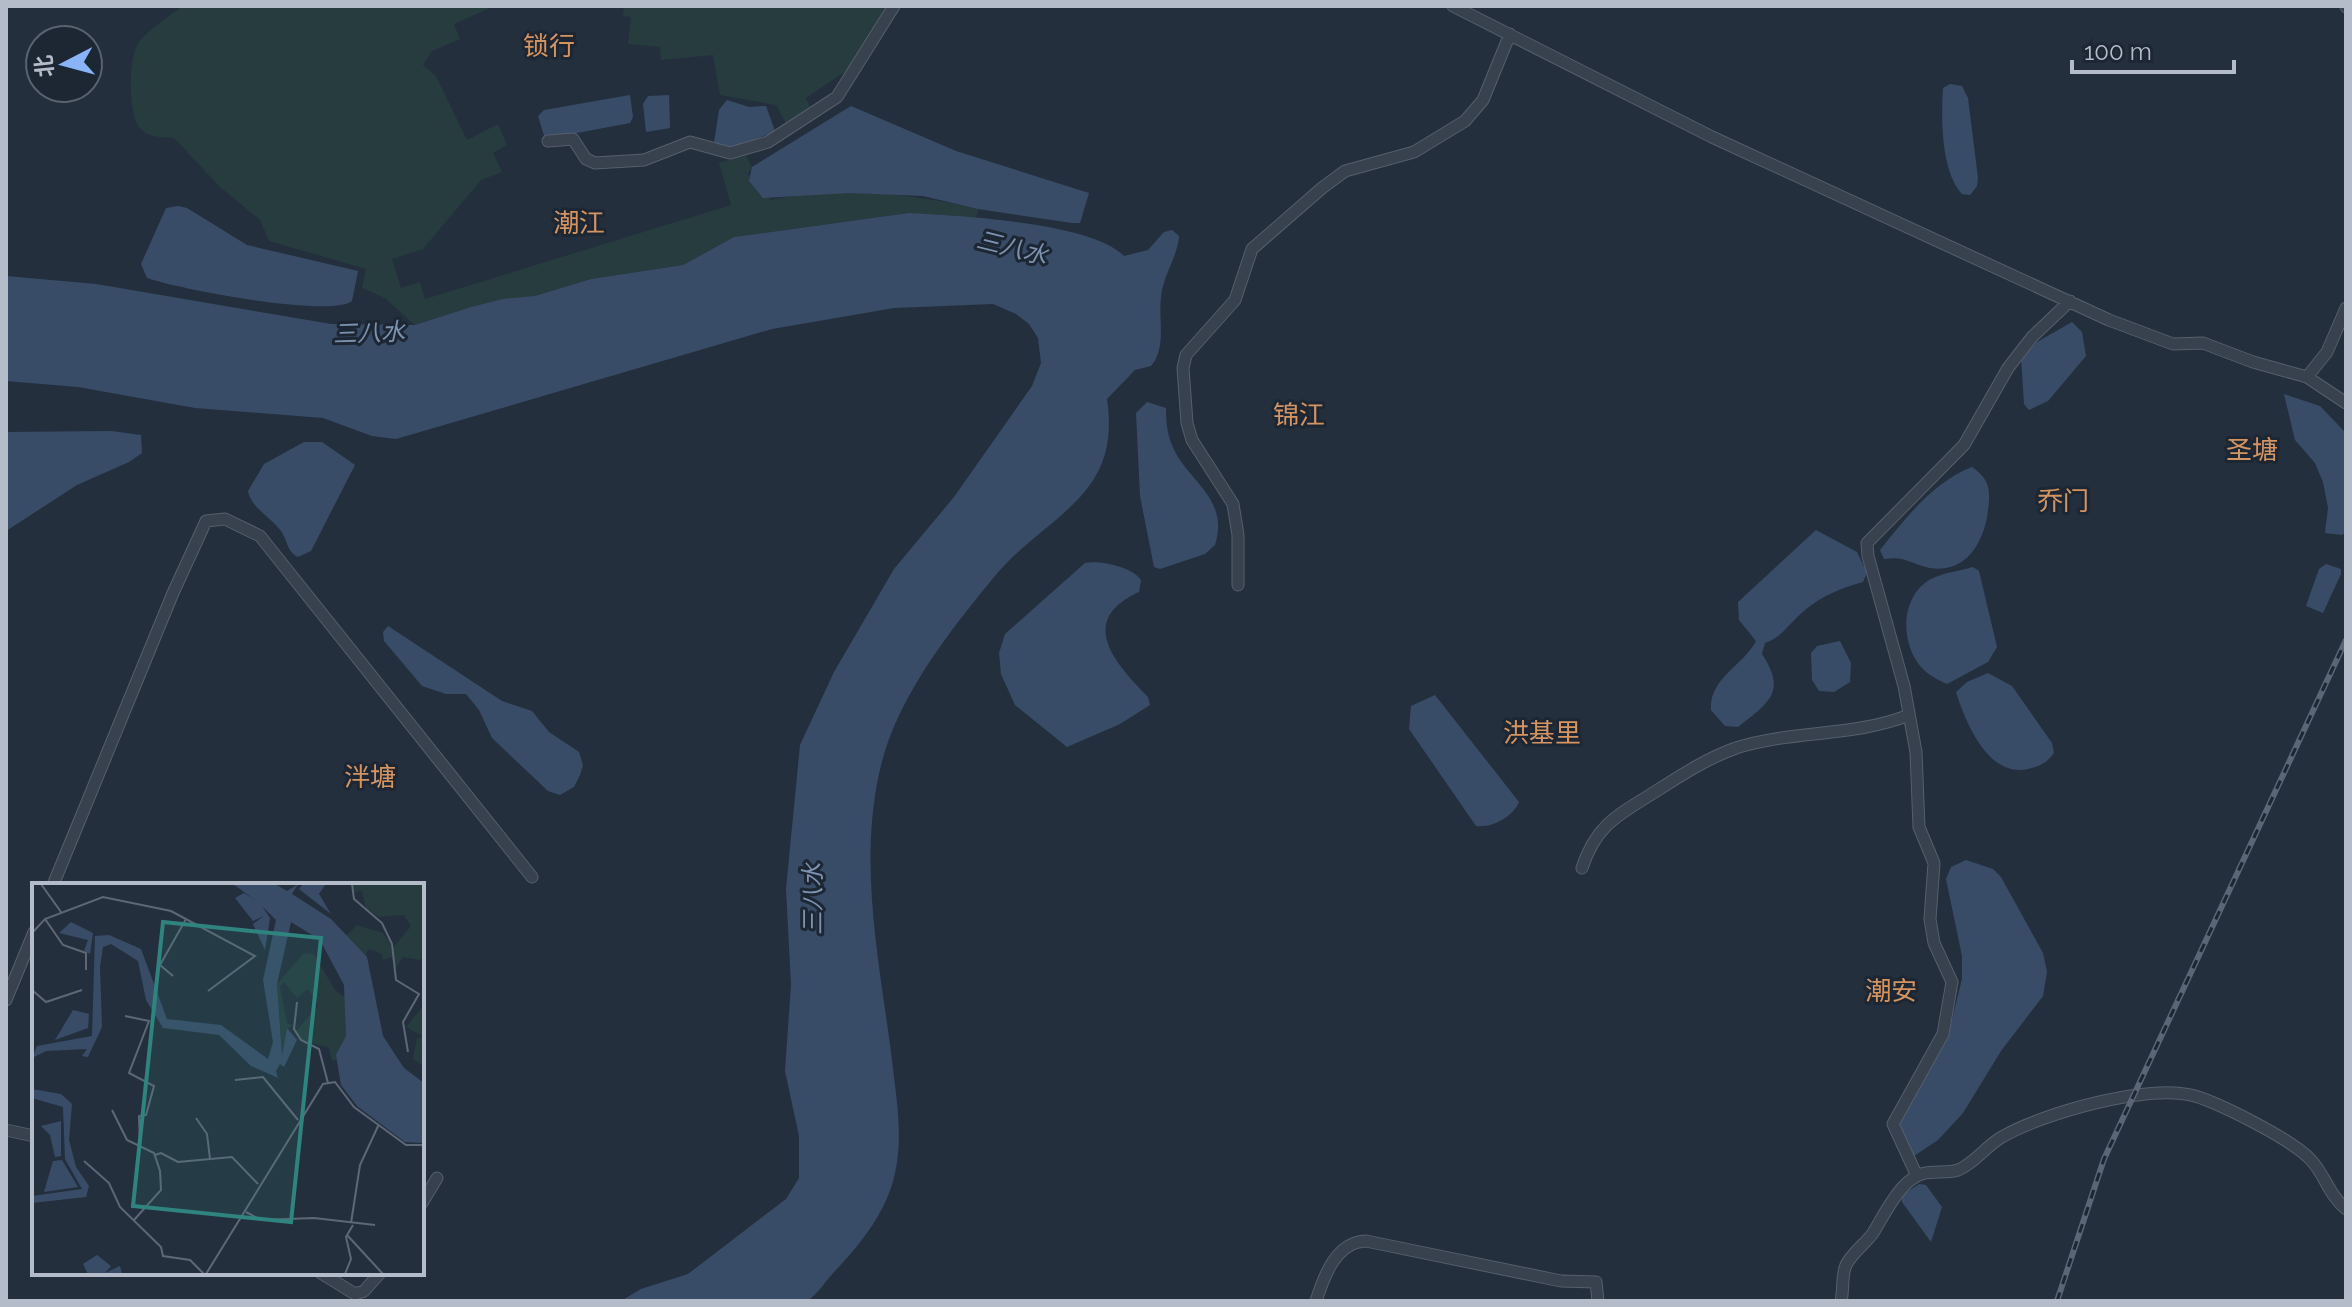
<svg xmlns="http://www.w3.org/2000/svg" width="2352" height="1307" viewBox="0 0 2352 1307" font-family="Raleway,'Noto Sans SC',sans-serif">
  <rect width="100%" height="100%" fill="#242f3e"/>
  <path fill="#263c3f" d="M 182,6 L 494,6 L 454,24 L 460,39 L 432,51 L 423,65 L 436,76 L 467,140 L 498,124 L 507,145 L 493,153 L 502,172 L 481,180 L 423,249 L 392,259 L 401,288 L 420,282 L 425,299 L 731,205 L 719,163 L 746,155 L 752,167 L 748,174 L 770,200 C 838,186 911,193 978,209 L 976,219 L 909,213 L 734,237 L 683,265 L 591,279 L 535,296 L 471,307 L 415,325 L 385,298 L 362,288 L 366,269 L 269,241 L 260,220 L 220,187 L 174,138 C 163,137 147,138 139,127 C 128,112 128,57 139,42 C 150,28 169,17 182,6 Z
    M 624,6 L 886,6 L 847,75 L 843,73 L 806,98 L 811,109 L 786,124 L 776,105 L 720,95 L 713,55 L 661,60 L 660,47 L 628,44 L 631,17 L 623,16 Z"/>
  <path fill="#394c67" d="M 1950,84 L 1962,86 L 1968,98 L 1978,178 L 1977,186 L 1970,195 L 1962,194 C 1941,171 1941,119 1943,88 Z
    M 630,95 L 633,117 L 630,123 L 545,139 L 538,116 L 544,110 Z
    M 669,95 L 670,128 L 646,132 L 643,104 L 648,96 Z
    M 727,100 L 749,107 L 766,106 L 775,131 L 736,148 L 714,143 L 719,110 Z
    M 851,106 L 956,151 L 1089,193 L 1080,223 L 1072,223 L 978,209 L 923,196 L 850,193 L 763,198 L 749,181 L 752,167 Z
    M 178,206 L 187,208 L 247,245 L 358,271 L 352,301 C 330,318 178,289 147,278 L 141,264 L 166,208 Z
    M 909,213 C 959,216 1091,222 1124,256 L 1148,250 L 1164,232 L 1172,230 L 1179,236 C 1178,256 1163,275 1161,297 C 1158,319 1167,347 1151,366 L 1135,370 L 1107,399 C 1122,499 1046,514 994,577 C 948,633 894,701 879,774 C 859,866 879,961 891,1052 C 895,1091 904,1133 895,1173 C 887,1211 862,1242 836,1270 C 826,1280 819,1293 807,1301 L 621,1301 L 641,1289 L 688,1274 L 786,1199 L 799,1178 L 799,1136 L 785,1071 L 791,985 L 786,889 L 800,745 L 834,672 L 894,569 L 954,497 L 1032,386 L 1041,363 L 1038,338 L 1029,324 L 1016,314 L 993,304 L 894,308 L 772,329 L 396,439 L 372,436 L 323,418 L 195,408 L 78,387 L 6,381 L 6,276 L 96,284 L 331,324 L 415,325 L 471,307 L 503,299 L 535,296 L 591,279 L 683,265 L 734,237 Z
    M 2072,322 L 2082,332 L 2086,356 L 2048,401 L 2029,410 L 2024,404 L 2021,357 L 2037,342 Z
    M 2284,394 L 2320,406 L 2344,431 L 2346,532 L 2342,535 L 2325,533 L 2328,508 L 2323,482 L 2315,463 L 2295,440 Z
    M 1147,402 L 1166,408 C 1166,420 1167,434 1172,445 C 1186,481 1230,497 1215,545 L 1205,554 L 1160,569 L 1154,567 L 1140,496 L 1136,413 Z
    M 111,431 L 141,435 L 142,453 L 129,462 L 77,485 L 6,531 L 6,432 Z
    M 304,442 L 322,442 L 355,465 L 311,551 L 298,557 C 287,552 288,541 281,531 C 271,517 251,508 248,491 L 264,464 Z
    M 1972,467 C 1989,479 1991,489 1988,510 C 1985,540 1967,574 1930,568 C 1910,564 1906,556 1884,559 L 1880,550 C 1905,519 1933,482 1972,467 Z
    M 1816,530 L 1857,552 L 1867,573 L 1863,582 C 1841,588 1822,596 1805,610 C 1789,623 1784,636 1765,643 L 1762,654 C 1787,692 1769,703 1738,727 L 1725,726 L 1711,710 C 1709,678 1743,666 1756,641 L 1739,620 L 1738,602 Z
    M 1085,563 C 1101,560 1132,567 1141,580 L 1139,592 C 1075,621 1117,665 1148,697 L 1150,705 L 1120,724 L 1067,747 L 1015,705 L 1001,674 L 999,653 L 1005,634 Z
    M 2326,564 L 2341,569 L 2341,574 L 2323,613 L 2306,606 L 2319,569 Z
    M 1973,567 L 1979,571 L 1997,647 L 1988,662 L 1947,684 C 1938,680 1928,675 1921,667 C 1900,643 1900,596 1931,579 C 1943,573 1959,571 1973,567 Z
    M 388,626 L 502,701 L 532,711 L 549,732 L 579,752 L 583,765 L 580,775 L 574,787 L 560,795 L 548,791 L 492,738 L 479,710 L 466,694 L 446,694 L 422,686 L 384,641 L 383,632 Z
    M 1840,641 L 1851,663 L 1850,682 L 1834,692 L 1819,691 L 1812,680 L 1811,653 L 1817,646 Z
    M 1988,673 L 2012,686 L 2052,743 L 2054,753 C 2047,763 2040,766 2028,769 C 1989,778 1966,724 1956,692 L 1967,682 Z
    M 1435,695 L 1519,802 C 1513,817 1492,828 1476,826 L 1409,729 L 1411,706 Z
    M 1966,860 L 1993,869 L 2001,877 L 2043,953 L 2047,972 L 2043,996 L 2001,1051 L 1963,1113 L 1938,1140 L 1914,1156 L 1901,1133 L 1900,1119 L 1947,1040 L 1962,979 L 1962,956 L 1946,879 L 1951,867 Z
    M 1919,1184 L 1926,1185 L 1942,1207 L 1931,1242 L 1902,1202 L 1901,1196 Z"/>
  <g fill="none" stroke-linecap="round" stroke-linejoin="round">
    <defs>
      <path id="minor" d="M 1453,6 L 1712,137 L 2109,320 L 2173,344 L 2203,343 L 2253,362 L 2307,377 L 2346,403
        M 2346,6 L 2346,7
        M 548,141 L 573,139 L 586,159 L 595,163 L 644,160 L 690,142 L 730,153 L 768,142 L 837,97 L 894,6
        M 2307,377 L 2327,352 L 2346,308
        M 1238,585 L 1238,535 L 1233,504 L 1192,440 L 1187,423 L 1183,368 L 1186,355 L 1235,300 L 1252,249 L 1322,188 L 1345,171 L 1414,152 L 1465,121 L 1483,100 L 1510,34
        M 1582,868 C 1595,828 1614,817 1650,795 C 1677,778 1705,759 1736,748 C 1792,730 1854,737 1909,715
        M 53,885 L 173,593 L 206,521 L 225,519 L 260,536 L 532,877
        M 6,1000 L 34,932
        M 6,1130 L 34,1136
        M 1917,1176 L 1893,1124 L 1943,1034 L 1952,982 L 1934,943 L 1930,919 L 1934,863 L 1919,827 L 1916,752 L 1904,686 L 1868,556 L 1867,543 L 1964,445 L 2008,368 L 2032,337 L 2070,301
        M 422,1203 L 437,1178
        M 321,1273 L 355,1294 L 364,1291 L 380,1273
        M 1316,1301 C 1324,1276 1336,1242 1366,1241 L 1561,1281 L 1596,1282 L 1598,1301
        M 1841,1301 C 1844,1289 1841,1277 1846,1265 C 1852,1253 1865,1244 1873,1233 C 1882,1218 1891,1200 1903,1187 C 1924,1164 1939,1176 1958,1170 C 1974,1164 1987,1145 2002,1137 C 2043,1113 2149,1083 2195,1096 C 2221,1104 2293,1140 2311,1160 C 2325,1175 2329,1195 2346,1209"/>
    </defs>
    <use href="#minor" stroke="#565f6c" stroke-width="13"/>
    <use href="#minor" stroke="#38414e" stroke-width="11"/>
    <defs>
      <path id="rail" d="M 2057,1301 L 2104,1159 L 2346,640"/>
    </defs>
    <use href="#rail" stroke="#5a6575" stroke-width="6"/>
    <use href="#rail" stroke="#1d2633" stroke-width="3" stroke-dasharray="9" stroke-linecap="butt"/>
  </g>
  <g text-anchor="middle" stroke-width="6" stroke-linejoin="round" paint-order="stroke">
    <g font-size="24" font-style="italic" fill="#7c92b1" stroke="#1d2633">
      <text transform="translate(1012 248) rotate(14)" y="8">三八水</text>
      <text transform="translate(369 333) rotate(-2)" y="8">三八水</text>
      <text transform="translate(813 899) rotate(-90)" y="8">三八水</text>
    </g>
    <g font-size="26" fill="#d59563" stroke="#1d2633">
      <text x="549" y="55">锁行</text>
      <text x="579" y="232">潮江</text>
      <text x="1299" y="424">锦江</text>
      <text x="2252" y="459">圣塘</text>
      <text x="2063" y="510">乔门</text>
      <text x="1542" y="742">洪基里</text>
      <text x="370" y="786">泮塘</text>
      <text x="1891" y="1000">潮安</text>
    </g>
  </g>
  <g transform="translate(32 883)">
    <rect width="392" height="392" fill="#242f3e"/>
    <path d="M 321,1 L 392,1 L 392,73 L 388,77 L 371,74 L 363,86 L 360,74 L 351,77 L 350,71 L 337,66 L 333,73 L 318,59 L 314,53 L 325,42 L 351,50 L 361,65 L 379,43 L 372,32 L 347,34 L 334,25 L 330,8 L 321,9 ZM 272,70 L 282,71 L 303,107 L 315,116 L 314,155 L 305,177 L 300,178 L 297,165 L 269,157 L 264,148 L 286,123 L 276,106 L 265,115 L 252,99 L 248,103 L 255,140 L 261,143 L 255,145 L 250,170 L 245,101 ZM 392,122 L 392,184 L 381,176 L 385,156 L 390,153 L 374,144 Z" fill="#263c3f"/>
    <path d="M 201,1 L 243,1 L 255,8 L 266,1 L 260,11 L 299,36 L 335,74 L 351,153 L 372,185 L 392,200 L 392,260 L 373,259 L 325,223 L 309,202 L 304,172 L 314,153 L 312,102 L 288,57 L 259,39 L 245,101 L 250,172 L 255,145 L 265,157 L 252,184 L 248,181 L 244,188 L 246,195 L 219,183 L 187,152 L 131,145 L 114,117 L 106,78 L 79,61 L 71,64 L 68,84 L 70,144 L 56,174 L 50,173 L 55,166 L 14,168 L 0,175 L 5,163 L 60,153 L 63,53 L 77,52 L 109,66 L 135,136 L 189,142 L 236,176 L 241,159 L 231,97 L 244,37 L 230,23 L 238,35 L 233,67 L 221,41 L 232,33 L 221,38 L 203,15 L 212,10 L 223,17 ZM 271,1 L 293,2 L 287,11 L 299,31 L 267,6 ZM 39,39 L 61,50 L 58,71 L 52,68 L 56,57 L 27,50 ZM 41,127 L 57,131 L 56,145 L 23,157 ZM 0,206 L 29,211 L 40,221 L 37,257 L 44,284 L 57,303 L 54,314 L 0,320 L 0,313 L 50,306 L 33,276 L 31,224 L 0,215 ZM 29,238 L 29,273 L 23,274 L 18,252 L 9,243 ZM 30,277 L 46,304 L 12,309 L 21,278 ZM 65,372 L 79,383 L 73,390 L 88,383 L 90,391 L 56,391 L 51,381 Z" fill="#394c67"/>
    <path fill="none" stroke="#5e6776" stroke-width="2" d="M 9,1 L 29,29M 320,1 L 322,16 L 350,40 L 360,61 L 364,97 L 387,111 L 371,139 L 376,169M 13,36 L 31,62 L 54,70 L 54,87M 0,50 L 13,36 L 71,14 L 139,28 L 223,73 L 176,108M 141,93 L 128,82 L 154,36M 0,107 L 14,119 L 50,107M 265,119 L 262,146 L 269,157 L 287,166 L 296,200M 93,133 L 117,138 L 97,190 L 122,203 L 114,232 L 107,233 L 108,261M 203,197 L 231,194 L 266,237M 80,227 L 95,257 L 122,270 L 128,288 L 129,307 L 102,337M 164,235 L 175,251 L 178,276M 123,272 L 129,270 L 146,279 L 200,274 L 226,301M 52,278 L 77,300 L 88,324 L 129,364 L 131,373 L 158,377 L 172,391M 214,329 L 229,337 L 282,335 L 343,342M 319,340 L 328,282 L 347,241M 315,352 L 351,391M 174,391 L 291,201 L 303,199 L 322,224 L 374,262 L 392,262M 313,391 L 319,376 L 314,354 L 321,342"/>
    <path fill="#308480" fill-opacity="0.15" stroke="#308480" stroke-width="4" d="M 131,39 L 289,55 L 259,339 L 101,323 Z"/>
    <rect width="392" height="392" fill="none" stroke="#b4bcc9" stroke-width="4"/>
  </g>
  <rect width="2352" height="1307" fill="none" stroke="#b4bcc9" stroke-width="16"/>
  <g transform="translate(64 64) rotate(264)"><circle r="38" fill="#1d2633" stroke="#59626f" stroke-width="2"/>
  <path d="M0-6L14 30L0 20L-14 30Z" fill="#8ab4f8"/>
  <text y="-12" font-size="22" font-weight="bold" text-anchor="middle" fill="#b4bcc9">北</text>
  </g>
  <path d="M2072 60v12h162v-12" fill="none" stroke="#b4bcc9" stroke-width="4"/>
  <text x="2084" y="60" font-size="24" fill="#b4bcc9" stroke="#1d2633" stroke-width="6" paint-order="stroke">100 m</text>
</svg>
